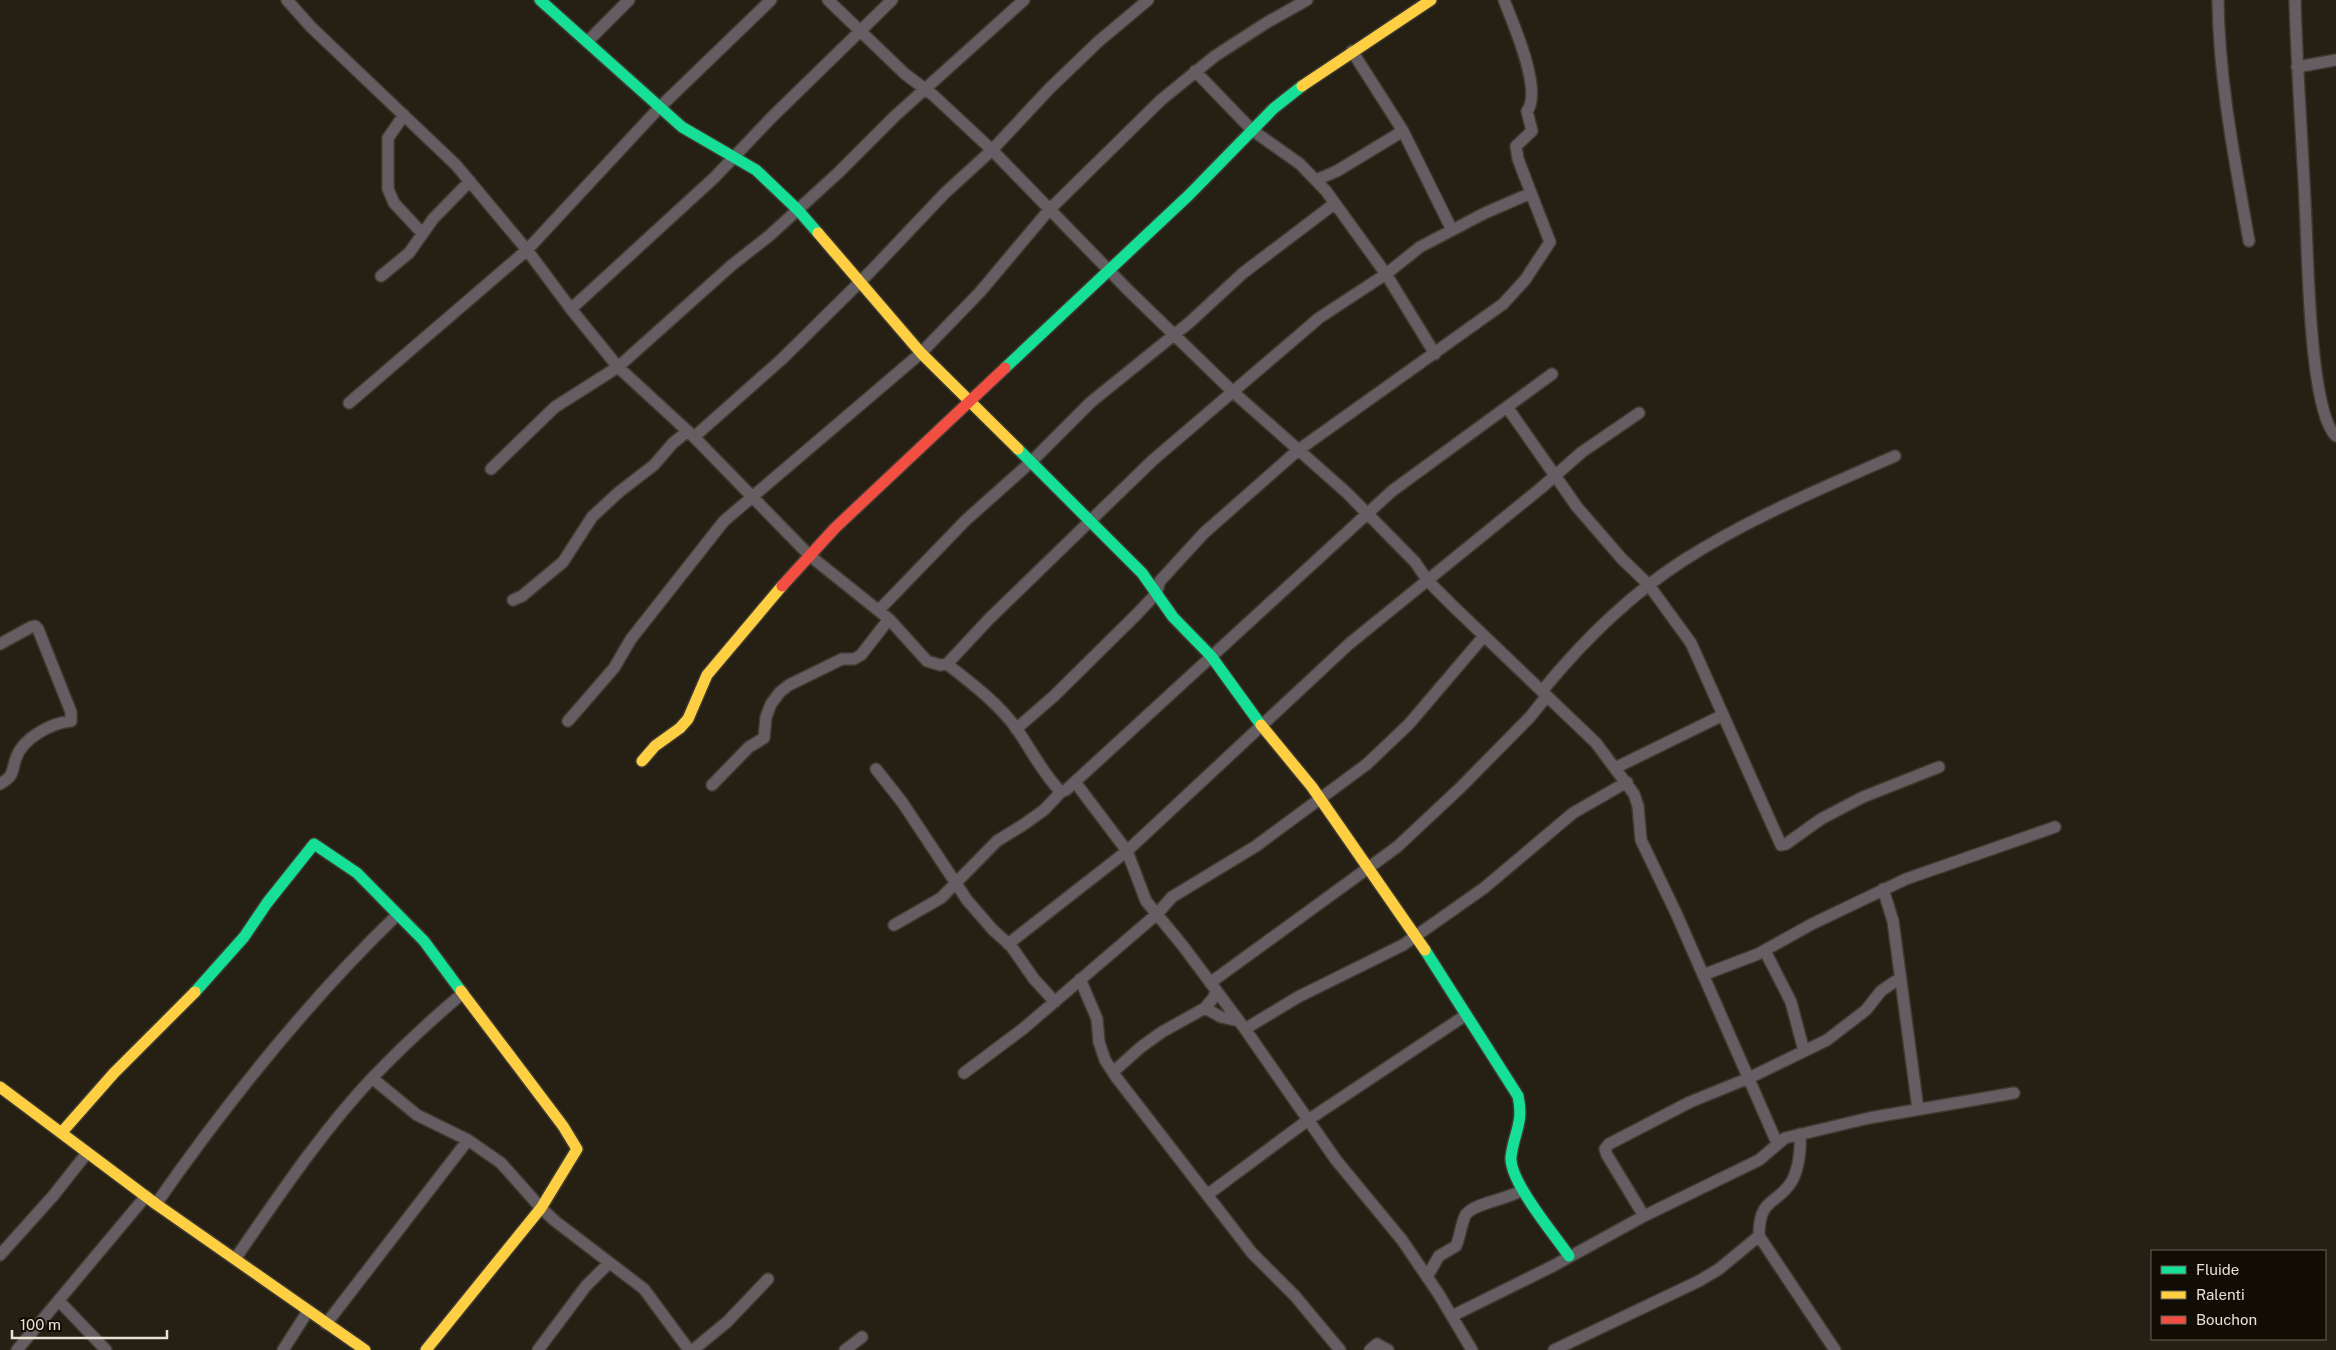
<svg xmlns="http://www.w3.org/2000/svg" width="2336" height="1350" viewBox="0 0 2336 1350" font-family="'Public Sans',sans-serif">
  <rect width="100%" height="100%" fill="#252013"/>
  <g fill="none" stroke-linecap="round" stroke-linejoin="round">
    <defs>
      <path id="street" d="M 287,0 L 311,27 L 456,165 L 527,250 L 571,309
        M 828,0 L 905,74 L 933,95 L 992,150 L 1128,290 L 1232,391 L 1347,493 L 1415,562 L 1428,581 L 1455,608 L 1596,743 L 1634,794 L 1638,806 L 1641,840 L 1676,913 L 1777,1143
        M 892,0 L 771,118 L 715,177 L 571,309 L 618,367 L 694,437 L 809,555 L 889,619 L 927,661 L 940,665 L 947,664 C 971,683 998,703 1016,728 C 1031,749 1042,773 1061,792
        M 1504,0 C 1513,23 1543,91 1527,111 L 1532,131 L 1516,146 L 1518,159 L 1531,193
        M 2218,0 C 2219,82 2235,161 2249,241
        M 2295,0 C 2297,75 2303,149 2306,224 C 2308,262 2310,413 2336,436
        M 587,42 L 629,0
        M 1352,51 L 1403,131 L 1452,230
        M 2297,67 L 2336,60
        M 1195,71 L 1252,130 L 1300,164 L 1326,191 L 1386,274 L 1435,354
        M 404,115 L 388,138 L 388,189 L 394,203 L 422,233
        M 1316,180 L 1337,171 L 1403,131
        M 381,276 L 409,253 L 433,219 L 470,181
        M 349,403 L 527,250 L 659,108 L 771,0
        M 1507,407 L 1577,507 L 1622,559 L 1648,584 L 1691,643 L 1781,845 L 1786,844 L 1821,819 L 1863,797 L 1939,767
        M 694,437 L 782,359 L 870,272 L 945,193 L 992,150 L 1050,88 L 1099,41 L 1148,0
        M 491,469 L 555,407 L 618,367 L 732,265 L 769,236 L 838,173 L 895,116 L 1024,0
        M 513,600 L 522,596 L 563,562 L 592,517 L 619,492 L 654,465 L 673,443 L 688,431
        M 879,610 L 966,520 L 1031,462 L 1091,402 L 1190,322 L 1243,273 L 1334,204
        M 0,644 L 31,627 L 35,626 L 38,629 L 71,712 L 71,721 C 51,723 23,738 16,758 C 11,773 15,775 0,784
        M 947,664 L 989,619 L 1153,460 L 1319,318 L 1386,274 L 1420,247 L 1485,213 L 1531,193 L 1550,242 L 1525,280 L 1503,304 L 1297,451 L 1204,533 L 1160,581 L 1156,594 L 1136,615 L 1054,696 L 1016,729
        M 1542,691 C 1582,642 1631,594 1684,560 C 1750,518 1824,487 1895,456
        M 568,721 L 614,668 L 631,639 L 724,521 L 921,353 L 980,292 L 1049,210 L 1161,100 L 1215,56 L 1266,23 L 1307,0
        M 1615,768 L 1723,715
        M 876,769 L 902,802 L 967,900 L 993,930 L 1011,946 L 1034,979 L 1055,1002
        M 1075,782 L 1127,851 L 1146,901 L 1183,946 L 1245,1029 L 1336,1160 L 1402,1240 L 1438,1293 L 1472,1350
        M 712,785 L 749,747 L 764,738 L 766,717 L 771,704 L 780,692 L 789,685 L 842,659 L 854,659 L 861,655 L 889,619
        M 1883,889 L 1893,921 L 1918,1109
        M 894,925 L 941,898 L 997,841 L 1023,825 L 1044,810 L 1061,792 L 1066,790 L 1392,491 L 1552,374
        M 1008,944 L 1127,851 L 1349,644 L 1541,488 L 1582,452 L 1639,413
        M 1765,951 L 1791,1002 L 1804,1051
        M 1703,975 L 1758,954 L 1812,924 L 1906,879 L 2055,827
        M 1080,979 L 1097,1019 L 1099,1042 L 1105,1060 L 1116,1077 L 1252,1253 L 1295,1296 L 1340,1350
        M 1210,983 L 1397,847 L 1460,788 L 1530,717 L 1546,697
        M 1205,1008 L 1221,1017 L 1239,1021
        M 1245,1029 L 1298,997 L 1403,945 L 1484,888 L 1573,813 L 1627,782
        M 1113,1072 L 1141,1047 L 1162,1032 L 1205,1008 L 1214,997 L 1216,991
        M 964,1073 L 1024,1028 L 1157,914 L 1172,897 L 1256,846 L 1367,764 L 1409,724 L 1484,636
        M 372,1078 L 417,1115 L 468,1140 L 501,1163 L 541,1208 L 555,1221 L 644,1289 L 689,1350
        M 1800,1134 C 1801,1148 1799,1168 1792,1181 C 1777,1206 1759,1196 1759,1236 L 1835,1350
        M 1207,1195 L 1308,1120 L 1466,1015
        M 156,1204 C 228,1101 307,1002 397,915
        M 1644,1216 L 1607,1155 L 1605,1149 L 1609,1144 L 1690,1102 L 1749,1078 L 1827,1040 L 1866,1010 L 1881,991 L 1900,978
        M 0,1255 L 53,1196 L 87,1153
        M 235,1259 C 278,1197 321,1132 374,1076 C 402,1047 432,1019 463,993
        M 1427,1277 L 1439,1256 L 1456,1246 C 1460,1237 1461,1225 1465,1216 C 1471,1203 1508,1200 1522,1190
        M 59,1301 L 106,1350
        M 1452,1316 L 1553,1266 L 1644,1216 L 1759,1160 L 1785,1138 L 1869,1118 L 2014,1093
        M 326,1324 L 468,1140
        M 17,1350 L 146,1196
        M 283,1350 L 308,1311
        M 538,1350 L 586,1286 L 609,1263
        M 693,1350 L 727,1322 L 768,1279
        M 845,1350 L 862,1337
        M 1370,1350 L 1377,1344 L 1388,1350
        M 1554,1350 L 1699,1281 L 1719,1269 L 1759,1236"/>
      <path id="fast" d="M 540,0 L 682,127 L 756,170 L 798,210 L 818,233
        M 1005,368 L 1189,195 L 1273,109 L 1302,86
        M 1018,449 L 1142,573 L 1173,617 L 1211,656 L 1261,725
        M 1425,950 L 1518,1096 C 1524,1123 1514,1132 1511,1157 C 1509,1181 1554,1234 1569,1256
        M 195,992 L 244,937 L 267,903 L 314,844 L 357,873 L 424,941 L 461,991"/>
      <path id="slow" d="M 1302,86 L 1431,0
        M 818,233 L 921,353 L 1018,449
        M 1261,725 L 1312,787 L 1425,950
        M 642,761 L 655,746 L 680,728 L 688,719 L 707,675 L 782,586
        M 0,1087 L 156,1204 L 365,1350
        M 62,1132 L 114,1073 L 195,992
        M 426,1350 L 541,1208 L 577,1149 L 563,1126 L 461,991"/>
      <path id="jam" d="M 782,586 L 835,528 L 1005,368"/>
    </defs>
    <use href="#street" stroke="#3e3a30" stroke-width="14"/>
    <use href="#fast" stroke="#3e3a30" stroke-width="14"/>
    <use href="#slow" stroke="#3e3a30" stroke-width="14"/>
    <use href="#jam" stroke="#3e3a30" stroke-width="14"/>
    <use href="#street" stroke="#645e62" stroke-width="11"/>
    <use href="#fast" stroke="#16e098" stroke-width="11"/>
    <use href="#slow" stroke="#ffcf43" stroke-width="11"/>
    <use href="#jam" stroke="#f24e42" stroke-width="11"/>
  </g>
  <rect x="2151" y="1250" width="175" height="90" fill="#110d04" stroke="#676257"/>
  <rect x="2161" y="1266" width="25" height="8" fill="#16e098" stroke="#676257"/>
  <text x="2196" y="1275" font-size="15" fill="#e7e2d4">Fluide</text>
  <rect x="2161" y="1291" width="25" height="8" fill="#ffcf43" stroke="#676257"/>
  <text x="2196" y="1300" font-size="15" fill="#e7e2d4">Ralenti</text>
  <rect x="2161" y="1316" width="25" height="8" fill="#f24e42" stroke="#676257"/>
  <text x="2196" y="1325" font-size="15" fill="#e7e2d4">Bouchon</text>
  <path d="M12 1330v8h155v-8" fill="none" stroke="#e7e2d4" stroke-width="2.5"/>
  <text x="20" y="1330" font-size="15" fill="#e7e2d4" stroke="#110d04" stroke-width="4" paint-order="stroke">100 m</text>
</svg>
